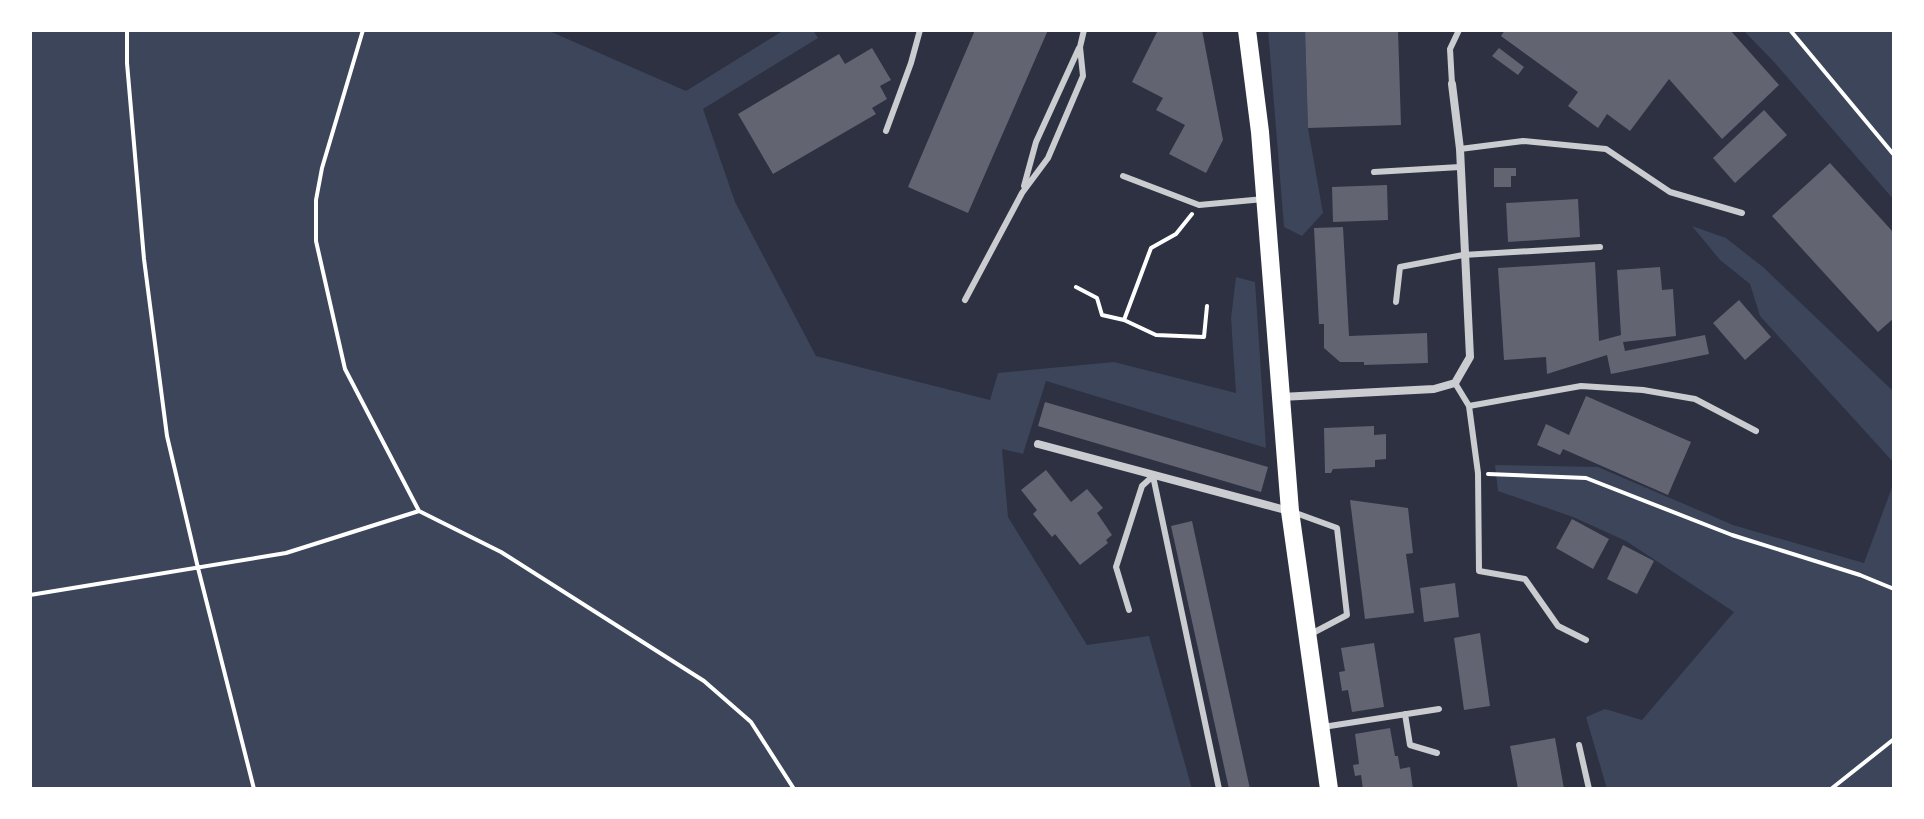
<svg xmlns="http://www.w3.org/2000/svg" width="1924" height="819" viewBox="0 0 1924 819" font-family="'IBM Plex Sans',sans-serif">
  <rect width="100%" height="100%" fill="#2d3142"/>
  <path fill="#3c4559" d="M 30,30 L 547,30 L 686,91 L 784,30 L 813,30 L 818,38 L 703,109 L 735,202 L 816,356 L 990,400 L 998,373 L 1114,362 L 1236,393 L 1231,318 L 1236,277 L 1255,282 L 1266,448 L 1046,381 L 1023,454 L 1002,449 L 1008,517 L 1087,645 L 1149,636 L 1192,789 L 30,789 Z
    M 1268,30 L 1305,30 L 1308,128 L 1323,213 L 1302,236 L 1284,227 Z
    M 1743,30 L 1894,30 L 1894,200 L 1775,63 Z
    M 1692,226 L 1726,238 L 1763,267 L 1894,392 L 1894,463 L 1760,316 L 1750,284 L 1720,260 Z
    M 1495,465 L 1598,467 L 1733,525 L 1864,563 L 1894,482 L 1894,789 L 1607,789 L 1586,717 L 1605,709 L 1642,720 L 1734,612 L 1626,541 L 1573,517 L 1498,491 Z"/>
  <path fill="#626471" d="M 975,30 L 1048,30 L 968,213 L 908,187 Z
    M 1158,30 L 1202,30 L 1223,140 L 1206,173 L 1169,154 L 1185,125 L 1156,110 L 1163,98 L 1132,82 Z
    M 1305,30 L 1398,30 L 1401,125 L 1308,128 Z
    M 1505,30 L 1730,30 L 1779,85 L 1722,139 L 1669,79 L 1630,131 L 1607,114 L 1598,128 L 1568,106 L 1578,92 L 1501,36 Z
    M 872,48 L 891,80 L 880,86 L 887,99 L 872,108 L 876,114 L 773,174 L 738,114 L 839,54 L 845,64 Z
    M 1499,48 L 1524,67 L 1518,75 L 1492,56 Z
    M 1764,110 L 1787,135 L 1735,183 L 1713,158 Z
    M 1830,163 L 1894,233 L 1894,318 L 1878,332 L 1772,216 Z
    M 1494,168 L 1516,168 L 1516,176 L 1511,176 L 1511,187 L 1494,187 Z
    M 1387,185 L 1388,220 L 1333,222 L 1332,187 Z
    M 1578,199 L 1580,237 L 1508,242 L 1506,203 Z
    M 1343,227 L 1349,336 L 1427,333 L 1428,363 L 1364,365 L 1364,362 L 1340,362 L 1324,348 L 1324,324 L 1319,324 L 1314,228 Z
    M 1595,262 L 1599,341 L 1621,335 L 1617,270 L 1660,267 L 1662,290 L 1673,289 L 1676,336 L 1623,342 L 1625,351 L 1705,335 L 1709,354 L 1611,374 L 1607,355 L 1547,374 L 1546,357 L 1504,360 L 1498,268 Z
    M 1739,300 L 1771,337 L 1745,360 L 1713,323 Z
    M 1586,396 L 1691,442 L 1668,495 L 1563,449 L 1560,455 L 1537,445 L 1546,424 L 1569,435 Z
    M 1045,402 L 1268,467 L 1261,492 L 1038,426 Z
    M 1374,426 L 1374,435 L 1386,434 L 1386,459 L 1375,460 L 1375,467 L 1333,469 L 1331,473 L 1325,473 L 1324,428 Z
    M 1046,470 L 1071,502 L 1087,489 L 1103,508 L 1097,513 L 1112,535 L 1106,540 L 1108,543 L 1080,565 L 1055,534 L 1052,537 L 1033,514 L 1037,510 L 1021,490 Z
    M 1350,500 L 1408,508 L 1413,553 L 1406,554 L 1414,613 L 1365,619 Z
    M 1572,519 L 1609,539 L 1593,569 L 1556,548 Z
    M 1192,521 L 1250,789 L 1229,789 L 1171,526 Z
    M 1623,545 L 1654,561 L 1637,594 L 1607,579 Z
    M 1455,583 L 1459,617 L 1424,622 L 1420,588 Z
    M 1480,633 L 1490,706 L 1464,710 L 1454,638 Z
    M 1374,643 L 1384,707 L 1352,712 L 1348,690 L 1342,691 L 1339,672 L 1345,671 L 1341,648 Z
    M 1390,728 L 1395,756 L 1398,756 L 1400,769 L 1410,767 L 1413,789 L 1363,789 L 1361,775 L 1355,776 L 1353,765 L 1359,764 L 1355,734 Z
    M 1555,738 L 1564,789 L 1518,789 L 1510,746 Z"/>
  <g fill="none" stroke-linecap="round" stroke-linejoin="round">
    <path stroke="#fff" stroke-width="4" d="M 127,30 L 127,63 L 144,259 L 167,436 L 198,568 L 254,789
      M 363,30 L 322,168 L 316,200 L 316,241 L 345,369 L 419,511
      M 1790,30 L 1894,155
      M 1192,214 L 1176,234 L 1151,248 L 1124,320 L 1156,335 L 1204,337 L 1207,306
      M 1076,287 L 1097,298 L 1102,315 L 1124,320
      M 1488,474 L 1586,478 L 1732,535 L 1860,575 L 1894,589
      M 30,595 L 286,553 L 419,511 L 501,552 L 704,681 L 751,722 L 794,789
      M 1831,789 L 1894,739"/>
    <path stroke="#caccd0" stroke-width="6" d="M 1452,84 L 1450,49 L 1459,30
      M 886,131 L 911,63 L 920,30
      M 1460,149 L 1523,141 L 1606,149 L 1670,192 L 1742,213
      M 1374,172 L 1460,167
      M 1123,176 L 1199,205 L 1264,199
      M 1024,186 L 1036,142 L 1079,48
      M 965,300 L 1022,193 L 1048,158 L 1083,76 L 1080,47 L 1084,30
      M 1396,302 L 1400,267 L 1463,255 L 1600,247
      M 1455,383 L 1469,406 L 1478,473 L 1479,571 L 1525,579 L 1558,626 L 1586,640
      M 1469,406 L 1581,386 L 1643,390 L 1695,399 L 1756,431
      M 1153,476 L 1219,789
      M 1293,512 L 1337,528 L 1347,615 L 1309,635
      M 1129,610 L 1116,567 L 1142,486 L 1153,476
      M 1405,714 L 1410,745 L 1437,753
      M 1323,727 L 1439,709
      M 1579,745 L 1589,789"/>
    <path stroke="#caccd0" stroke-width="8" d="M 1281,397 L 1434,389 L 1455,383 L 1470,357 L 1460,149 L 1452,84
      M 1038,444 L 1289,511"/>
    <path stroke="#fff" stroke-width="18" d="M 1247,30 L 1260,132 L 1290,511 L 1329,789"/>
  </g>
  <rect width="1924" height="819" fill="none" stroke="#ffffff" stroke-width="64"/>
</svg>
